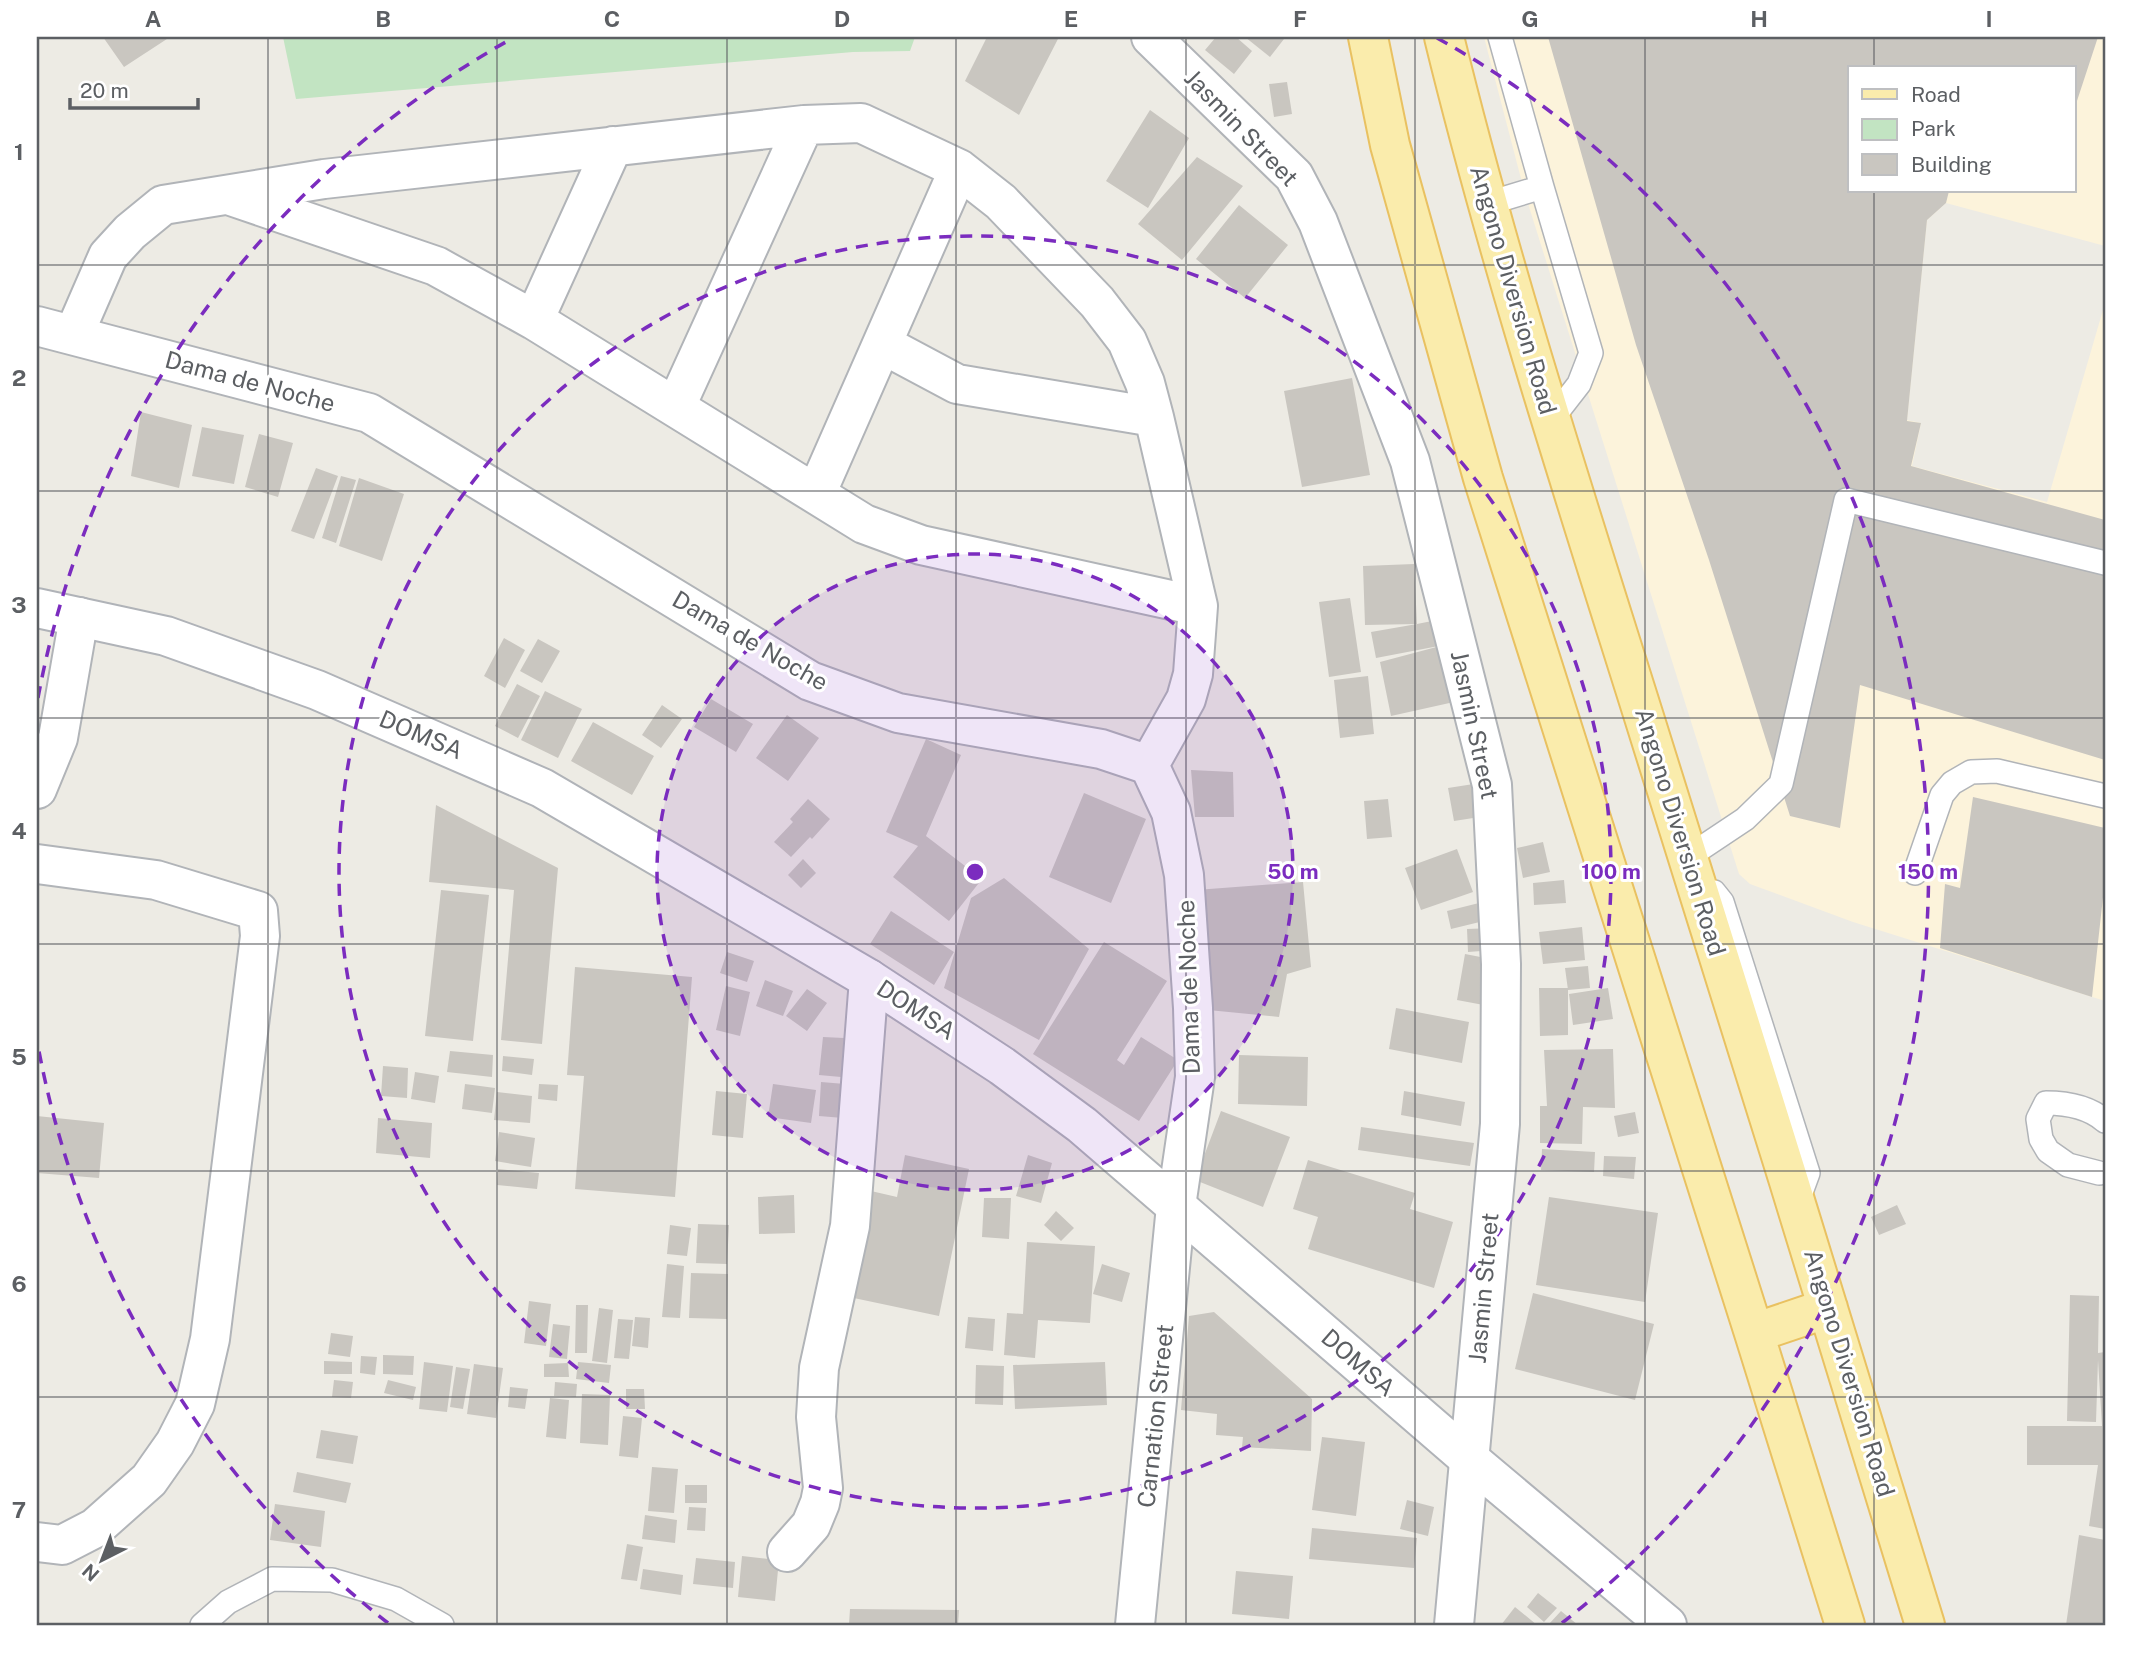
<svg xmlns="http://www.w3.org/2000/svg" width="2142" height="1662" viewBox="0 0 2142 1662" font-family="'Public Sans',sans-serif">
  <rect width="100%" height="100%" fill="#edebe4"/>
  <path fill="#fcf3db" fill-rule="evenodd" d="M 1484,37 L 2105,37 L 2105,246 L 1946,203 L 1927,220 L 1907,420 L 1921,423 L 1912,466 L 2047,502 L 2105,303 L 2105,1001 L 1853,922 L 1750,884 L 1739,874 L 1525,194 ZM 1850,68 L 2074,68 L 2074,191 L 1850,191 Z"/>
  <path fill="#c2e4c2" d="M 283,37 L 915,37 L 910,51 L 853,52 L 296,99 Z"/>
  <path fill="#c9c6c0" d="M 103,37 L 170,37 L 124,67 Z
    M 987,37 L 1059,37 L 1019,115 L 965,81 Z
    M 1216,37 L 1236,37 L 1252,51 L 1234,74 L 1205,50 Z
    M 1245,37 L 1281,37 L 1284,39 L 1270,57 Z
    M 1548,37 L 2098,37 L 2074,110 L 2074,68 L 1850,68 L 1850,191 L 1949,191 L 1946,203 L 1927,220 L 1907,421 L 1921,423 L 1911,466 L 2105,520 L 2105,760 L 1860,685 L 1840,828 L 1790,816 L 1709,560 L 1636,345 Z
    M 1287,82 L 1292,114 L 1274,117 L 1269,84 Z
    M 1150,110 L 1189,138 L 1148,208 L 1106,181 Z
    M 1197,157 L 1243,186 L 1182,260 L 1138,224 Z
    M 1239,205 L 1288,245 L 1245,298 L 1196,259 Z
    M 1352,378 L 1370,475 L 1302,487 L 1284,391 Z
    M 141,412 L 192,425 L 179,488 L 131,476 Z
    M 202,427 L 244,435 L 234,484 L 192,476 Z
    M 259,434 L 293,443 L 278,497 L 245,487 Z
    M 316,468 L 338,476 L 314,539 L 291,531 Z
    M 341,476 L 356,480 L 336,543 L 322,538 Z
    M 359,478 L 404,494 L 382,561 L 339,546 Z
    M 1414,564 L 1417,624 L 1447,618 L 1463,700 L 1391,716 L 1380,662 L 1444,645 L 1376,658 L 1371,632 L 1417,624 L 1365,625 L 1363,566 Z
    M 1350,598 L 1361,672 L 1329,677 L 1319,602 Z
    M 504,638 L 525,650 L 505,688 L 484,676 Z
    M 538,639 L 560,651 L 542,683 L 520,671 Z
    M 1368,676 L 1374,734 L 1340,738 L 1334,680 Z
    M 517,684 L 540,696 L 518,738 L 495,726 Z
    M 545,691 L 582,709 L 558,758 L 521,740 Z
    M 711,699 L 753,724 L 736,752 L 694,727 Z
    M 662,705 L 682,719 L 661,748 L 642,735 Z
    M 787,715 L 819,738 L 788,781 L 756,758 Z
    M 593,722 L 654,756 L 632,795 L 571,761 Z
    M 926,739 L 961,755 L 926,836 L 982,879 L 949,921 L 893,877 L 918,846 L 886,832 Z
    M 1191,770 L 1233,772 L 1234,817 L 1195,817 Z
    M 1480,783 L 1486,816 L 1454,821 L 1448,788 Z
    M 1084,793 L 1146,819 L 1111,903 L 1049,877 Z
    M 1973,797 L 2105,828 L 2105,879 L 2092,997 L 1940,948 L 1945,884 L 1960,888 Z
    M 808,799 L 830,819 L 812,839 L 810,837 L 791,857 L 774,842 L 793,822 L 790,819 Z
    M 1388,799 L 1392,837 L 1367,839 L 1364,801 Z
    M 436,805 L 558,868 L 542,1044 L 501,1040 L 514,890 L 429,882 Z
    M 1543,842 L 1550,872 L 1523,878 L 1517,848 Z
    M 1457,849 L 1473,892 L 1421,910 L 1405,868 Z
    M 803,859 L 816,873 L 801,888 L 788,875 Z
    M 1004,878 L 1089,949 L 1039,1040 L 944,988 L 971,898 Z
    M 1564,880 L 1566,903 L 1534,905 L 1533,883 Z
    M 1303,882 L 1311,967 L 1287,974 L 1279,1017 L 1198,1009 L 1196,890 Z
    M 441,890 L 489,895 L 473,1041 L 425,1036 Z
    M 1487,901 L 1492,919 L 1451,929 L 1447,911 Z
    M 891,911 L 954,952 L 934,985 L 870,944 Z
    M 1582,927 L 1585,960 L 1543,964 L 1539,932 Z
    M 1494,928 L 1495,950 L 1468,952 L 1467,929 Z
    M 1104,942 L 1167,981 L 1117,1060 L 1124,1065 L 1141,1037 L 1178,1060 L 1139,1121 L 1033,1054 Z
    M 727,952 L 754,961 L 747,982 L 720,973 Z
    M 1465,954 L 1496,960 L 1489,1006 L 1457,1000 Z
    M 1588,966 L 1590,988 L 1568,990 L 1565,968 Z
    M 575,967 L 692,977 L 675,1197 L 575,1189 L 584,1076 L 567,1075 Z
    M 765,980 L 793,991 L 783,1016 L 756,1006 Z
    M 726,986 L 750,992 L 740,1036 L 716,1030 Z
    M 1539,988 L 1568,988 L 1568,1035 L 1540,1036 Z
    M 1608,988 L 1613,1019 L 1573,1025 L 1569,994 Z
    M 807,989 L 827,1003 L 807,1031 L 786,1016 Z
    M 1396,1008 L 1469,1022 L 1462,1063 L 1389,1049 Z
    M 823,1037 L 844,1038 L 841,1077 L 819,1075 Z
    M 1613,1049 L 1615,1108 L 1583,1107 L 1582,1144 L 1540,1143 L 1540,1106 L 1547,1106 L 1544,1050 Z
    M 450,1051 L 493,1055 L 492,1077 L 447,1072 Z
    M 1239,1055 L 1308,1057 L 1307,1106 L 1238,1104 Z
    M 503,1056 L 534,1059 L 532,1075 L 502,1071 Z
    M 383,1066 L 408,1068 L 407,1098 L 381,1096 Z
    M 415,1072 L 439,1076 L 435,1103 L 411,1099 Z
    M 821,1082 L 845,1084 L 843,1118 L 819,1116 Z
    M 465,1084 L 495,1088 L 492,1113 L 462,1109 Z
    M 539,1084 L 558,1085 L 557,1101 L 538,1099 Z
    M 773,1084 L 816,1090 L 811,1123 L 768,1117 Z
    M 716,1091 L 747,1094 L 743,1138 L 712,1135 Z
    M 1404,1091 L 1465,1102 L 1461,1126 L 1401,1115 Z
    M 497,1092 L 532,1096 L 530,1123 L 494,1120 Z
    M 1221,1111 L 1290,1137 L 1263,1207 L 1195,1180 Z
    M 1635,1112 L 1639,1133 L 1618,1137 L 1614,1116 Z
    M 37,1116 L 104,1123 L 99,1178 L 37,1173 Z
    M 378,1118 L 432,1123 L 430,1158 L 376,1153 Z
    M 1361,1127 L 1474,1143 L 1470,1166 L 1358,1150 Z
    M 499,1132 L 535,1138 L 531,1167 L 495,1161 Z
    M 1542,1149 L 1595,1152 L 1594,1172 L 1541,1170 Z
    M 905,1155 L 969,1169 L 939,1316 L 849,1297 L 871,1191 L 897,1197 Z
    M 1028,1155 L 1052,1163 L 1041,1203 L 1016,1196 Z
    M 1604,1156 L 1636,1157 L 1634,1179 L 1603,1176 Z
    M 1308,1160 L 1415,1193 L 1410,1209 L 1453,1222 L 1434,1288 L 1308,1249 L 1318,1217 L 1293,1209 Z
    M 498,1169 L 539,1173 L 537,1189 L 497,1185 Z
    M 794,1195 L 795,1233 L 759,1234 L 758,1197 Z
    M 1549,1197 L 1658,1213 L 1645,1302 L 1536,1285 Z
    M 984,1198 L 1011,1198 L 1009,1239 L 982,1237 Z
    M 1897,1205 L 1906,1224 L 1879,1235 L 1871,1217 Z
    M 1056,1211 L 1074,1228 L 1061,1241 L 1044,1225 Z
    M 698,1224 L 729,1225 L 727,1264 L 696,1263 Z
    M 670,1225 L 691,1228 L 687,1256 L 667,1254 Z
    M 1027,1242 L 1095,1246 L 1090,1323 L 1038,1320 L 1035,1358 L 1004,1355 L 1007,1313 L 1023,1314 Z
    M 667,1264 L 684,1266 L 680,1318 L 662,1317 Z
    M 1102,1264 L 1130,1273 L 1122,1302 L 1093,1294 Z
    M 691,1273 L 728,1274 L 727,1319 L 689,1318 Z
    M 1533,1293 L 1654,1324 L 1635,1400 L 1515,1369 Z
    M 2070,1295 L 2099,1296 L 2098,1353 L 2105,1352 L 2105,1529 L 2089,1526 L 2098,1465 L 2027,1465 L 2027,1426 L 2102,1426 L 2098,1360 L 2096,1422 L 2067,1421 Z
    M 529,1301 L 551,1304 L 546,1346 L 524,1343 Z
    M 576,1305 L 588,1305 L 587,1353 L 575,1353 Z
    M 599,1308 L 613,1310 L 607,1363 L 592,1361 Z
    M 1214,1312 L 1312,1399 L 1311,1451 L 1242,1447 L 1243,1437 L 1216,1435 L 1217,1414 L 1181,1410 L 1189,1316 Z
    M 635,1317 L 650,1318 L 648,1348 L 632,1346 Z
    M 968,1317 L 995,1319 L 993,1351 L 965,1348 Z
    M 618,1319 L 633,1320 L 629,1359 L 614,1358 Z
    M 553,1324 L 570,1326 L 567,1359 L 549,1357 Z
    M 331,1333 L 353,1336 L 350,1357 L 328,1354 Z
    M 383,1355 L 414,1356 L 413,1375 L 383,1374 Z
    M 361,1356 L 377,1357 L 375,1375 L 360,1373 Z
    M 324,1361 L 352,1362 L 352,1374 L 324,1374 Z
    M 424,1362 L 453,1366 L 447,1412 L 419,1409 Z
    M 578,1362 L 611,1365 L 609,1383 L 576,1379 Z
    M 1105,1362 L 1107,1405 L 1015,1409 L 1013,1365 Z
    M 568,1363 L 569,1377 L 544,1377 L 544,1364 Z
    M 474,1364 L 503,1368 L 496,1418 L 467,1414 Z
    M 976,1365 L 1004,1366 L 1003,1405 L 975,1404 Z
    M 456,1367 L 470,1369 L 463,1409 L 450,1407 Z
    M 334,1380 L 353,1382 L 351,1398 L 332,1397 Z
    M 388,1380 L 416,1387 L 413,1400 L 384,1393 Z
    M 555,1382 L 577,1384 L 576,1397 L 554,1396 Z
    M 510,1387 L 528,1389 L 525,1409 L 508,1407 Z
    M 626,1389 L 644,1389 L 645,1409 L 626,1409 Z
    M 582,1394 L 610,1395 L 608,1445 L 580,1443 Z
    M 550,1398 L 569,1400 L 566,1439 L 546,1437 Z
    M 623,1416 L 642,1418 L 638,1458 L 619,1456 Z
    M 321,1430 L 358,1436 L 353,1464 L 316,1458 Z
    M 1322,1437 L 1365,1442 L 1356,1516 L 1312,1510 Z
    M 652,1467 L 678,1469 L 674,1513 L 648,1511 Z
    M 297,1472 L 351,1483 L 346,1503 L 293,1492 Z
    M 685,1485 L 707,1485 L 707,1503 L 685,1503 Z
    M 1407,1500 L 1434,1507 L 1428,1536 L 1400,1529 Z
    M 275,1504 L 325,1511 L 321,1547 L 270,1540 Z
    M 689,1507 L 706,1508 L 705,1531 L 687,1530 Z
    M 645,1515 L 677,1520 L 675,1543 L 642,1539 Z
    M 1312,1528 L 1417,1538 L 1414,1568 L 1309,1559 Z
    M 2079,1535 L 2105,1540 L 2105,1625 L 2066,1625 Z
    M 627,1544 L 643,1547 L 637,1581 L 621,1579 Z
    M 742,1556 L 779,1560 L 775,1601 L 738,1597 Z
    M 696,1558 L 735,1562 L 733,1588 L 693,1584 Z
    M 643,1569 L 683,1575 L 681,1595 L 640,1589 Z
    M 1236,1571 L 1293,1576 L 1289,1619 L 1232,1614 Z
    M 1538,1593 L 1557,1608 L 1544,1622 L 1527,1607 Z
    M 1515,1607 L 1537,1625 L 1501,1625 Z
    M 850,1609 L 959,1610 L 958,1625 L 849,1625 Z
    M 1561,1611 L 1578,1625 L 1551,1625 L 1549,1624 Z"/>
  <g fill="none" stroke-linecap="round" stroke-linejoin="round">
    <defs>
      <path id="lane" d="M 1500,37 L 1542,187 L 1591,353 L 1579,384 L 1551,420
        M 1486,204 L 1542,187
        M 1693,865 L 1688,857 L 1745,819 L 1781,784 L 1846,500 L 2105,563
        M 1915,873 L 1942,795 L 1952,783 L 1971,772 L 1997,771 L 2105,796
        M 1714,892 L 1722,902 L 1808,1173 L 1797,1203
        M 2099,1173 L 2068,1165 L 2048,1151 L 2041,1139 L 2038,1119 L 2046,1103 C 2067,1103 2089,1107 2105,1121
        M 202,1625 L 228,1602 L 272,1579 L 332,1580 L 396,1599 L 442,1625"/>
      <path id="street" d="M 1151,37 L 1294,176 L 1318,222 L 1410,461 L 1492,785 L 1501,964 L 1500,1124 L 1454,1625
        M 231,196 L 436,266 L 534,320 L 864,524 L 921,545 L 1198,606
        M 534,320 L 613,146
        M 37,326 L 369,413 L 810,681 L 898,713 L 1101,749 L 1149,765 L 1171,812 L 1184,875 L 1193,1008 L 1195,1077 L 1176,1206 L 1135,1625
        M 74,334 L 108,256 L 130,232 L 163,205 L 324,179 L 804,125 L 861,123 L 959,169 L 1001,202 L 1097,302 L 1127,341 L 1145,383 L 1154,417 L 1198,606 L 1193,674 L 1186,699 L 1149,765
        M 882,344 L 957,384 L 1154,417
        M 676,406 L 804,125
        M 816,494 L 959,169
        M 37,789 L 58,738 L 79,617
        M 37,864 L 156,880 L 258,911 L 260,936 L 210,1339 L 195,1404 L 175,1443 L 149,1480 L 95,1528 L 62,1545 L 37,1542
        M 787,1552 L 811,1525 L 820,1503 L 823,1488 L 816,1417 L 819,1368 L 850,1226 L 869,979"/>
      <path id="secondary" d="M 37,608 L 166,636 L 317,690 L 542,788 L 869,979 L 1002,1066 L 1082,1125 L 1468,1458 L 1667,1625"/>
      <path id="primary" d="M 1368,37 L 1390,145 L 1483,478 L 1754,1333 L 1845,1625
        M 1444,37 C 1500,266 1573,491 1644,717 C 1738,1019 1834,1322 1925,1625
        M 1754,1333 L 1828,1308"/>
    </defs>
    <use href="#lane" stroke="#b1b4b8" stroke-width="26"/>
    <use href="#street" stroke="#b1b4b8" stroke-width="42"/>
    <use href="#secondary" stroke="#b0b3b8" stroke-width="42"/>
    <use href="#primary" stroke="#e9c161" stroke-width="42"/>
    <use href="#lane" stroke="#fff" stroke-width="23"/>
    <use href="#street" stroke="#fff" stroke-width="38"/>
    <use href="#secondary" stroke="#fff" stroke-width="38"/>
    <use href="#primary" stroke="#faecac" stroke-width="38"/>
  </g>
  <path fill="none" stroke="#5c5f63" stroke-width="2" stroke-opacity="0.55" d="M 268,37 L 268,1625M 497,37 L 497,1625M 727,37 L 727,1625M 956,37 L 956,1625M 1186,37 L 1186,1625M 1415,37 L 1415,1625M 1645,37 L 1645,1625M 1874,37 L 1874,68M 1874,191 L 1874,1625M 37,265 L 2105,265M 37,491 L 2105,491M 37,718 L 2105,718M 37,944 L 2105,944M 37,1171 L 2105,1171M 37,1397 L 2105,1397"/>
  <circle cx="975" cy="872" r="318" fill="#7b2cbf" fill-opacity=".12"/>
  <g fill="none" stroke="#7b2cbf" stroke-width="3.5" stroke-dasharray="12 9">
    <circle cx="975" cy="872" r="318"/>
    <circle cx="975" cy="872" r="636"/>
    <path d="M388 1623A953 953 0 0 1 38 1046M38 698A953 953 0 0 1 513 38M1437 38A953 953 0 0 1 1562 1623"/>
  </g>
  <g text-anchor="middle" stroke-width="6" stroke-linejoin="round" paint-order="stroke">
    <g font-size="24" fill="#5c5f63" stroke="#fff">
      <text transform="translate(1241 128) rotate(46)" y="8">Jasmin Street</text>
      <text transform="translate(1513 290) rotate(74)" y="8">Angono Diversion Road</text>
      <text transform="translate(250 382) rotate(15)" y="8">Dama de Noche</text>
      <text transform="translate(750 641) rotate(30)" y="8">Dama de Noche</text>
      <text transform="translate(1474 725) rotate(78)" y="8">Jasmin Street</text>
      <text transform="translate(421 735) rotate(23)" y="8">DOMSA</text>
      <text transform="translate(1680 832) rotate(73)" y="8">Angono Diversion Road</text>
      <text transform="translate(1189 987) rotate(-92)" y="8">Dama de Noche</text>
      <text transform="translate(916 1010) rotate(33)" y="8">DOMSA</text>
      <text transform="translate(1484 1288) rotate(-85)" y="8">Jasmin Street</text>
      <text transform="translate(1358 1363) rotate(41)" y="8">DOMSA</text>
      <text transform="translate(1849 1373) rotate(73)" y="8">Angono Diversion Road</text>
      <text transform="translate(1156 1416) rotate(-84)" y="8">Carnation Street</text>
    </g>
  </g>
  <circle cx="975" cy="872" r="10" fill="#7b2cbf" stroke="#fff" stroke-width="3.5"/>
  <g font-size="21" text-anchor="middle" font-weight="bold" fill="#7b2cbf" stroke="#fff" stroke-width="6" stroke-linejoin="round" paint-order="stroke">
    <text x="1293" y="879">50 m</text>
    <text x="1611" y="879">100 m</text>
    <text x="1928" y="879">150 m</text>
  </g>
  <rect width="2142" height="1662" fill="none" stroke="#ffffff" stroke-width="77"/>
  <rect x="1848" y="66" width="228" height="126" fill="#ffffff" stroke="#bebfc1" stroke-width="2"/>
  <rect x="1862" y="89" width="35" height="10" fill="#faecac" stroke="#bebfc1" stroke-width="2"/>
  <text x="1911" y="102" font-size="21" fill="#5c5f63">Road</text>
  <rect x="1862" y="119" width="35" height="21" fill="#c2e4c2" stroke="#bebfc1" stroke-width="2"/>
  <text x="1911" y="136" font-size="21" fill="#5c5f63">Park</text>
  <rect x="1862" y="154" width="35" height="21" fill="#c9c6c0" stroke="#bebfc1" stroke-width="2"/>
  <text x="1911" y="172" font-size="21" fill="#5c5f63">Building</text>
  <g transform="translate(102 1560) rotate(222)" stroke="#ffffff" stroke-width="5" paint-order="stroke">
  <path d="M0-5L12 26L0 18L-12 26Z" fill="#5c5f63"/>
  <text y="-10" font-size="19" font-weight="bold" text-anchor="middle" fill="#5c5f63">N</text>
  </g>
  <path d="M70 98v10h128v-10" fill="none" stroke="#5c5f63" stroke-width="3.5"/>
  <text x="80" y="98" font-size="21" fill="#5c5f63" stroke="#ffffff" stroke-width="5" paint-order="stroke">20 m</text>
  <rect x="38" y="38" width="2066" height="1586" fill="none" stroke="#5c5f63" stroke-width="2.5"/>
  <g font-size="23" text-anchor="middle" font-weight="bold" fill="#5c5f63">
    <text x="153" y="27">A</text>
    <text x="383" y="27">B</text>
    <text x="612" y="27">C</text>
    <text x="842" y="27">D</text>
    <text x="1071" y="27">E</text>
    <text x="1300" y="27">F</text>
    <text x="1530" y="27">G</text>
    <text x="1759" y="27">H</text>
    <text x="1989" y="27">I</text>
    <text x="19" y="160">1</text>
    <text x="19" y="386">2</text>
    <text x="19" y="613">3</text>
    <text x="19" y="839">4</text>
    <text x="19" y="1065">5</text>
    <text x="19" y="1292">6</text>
    <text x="19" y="1518">7</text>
  </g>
</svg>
